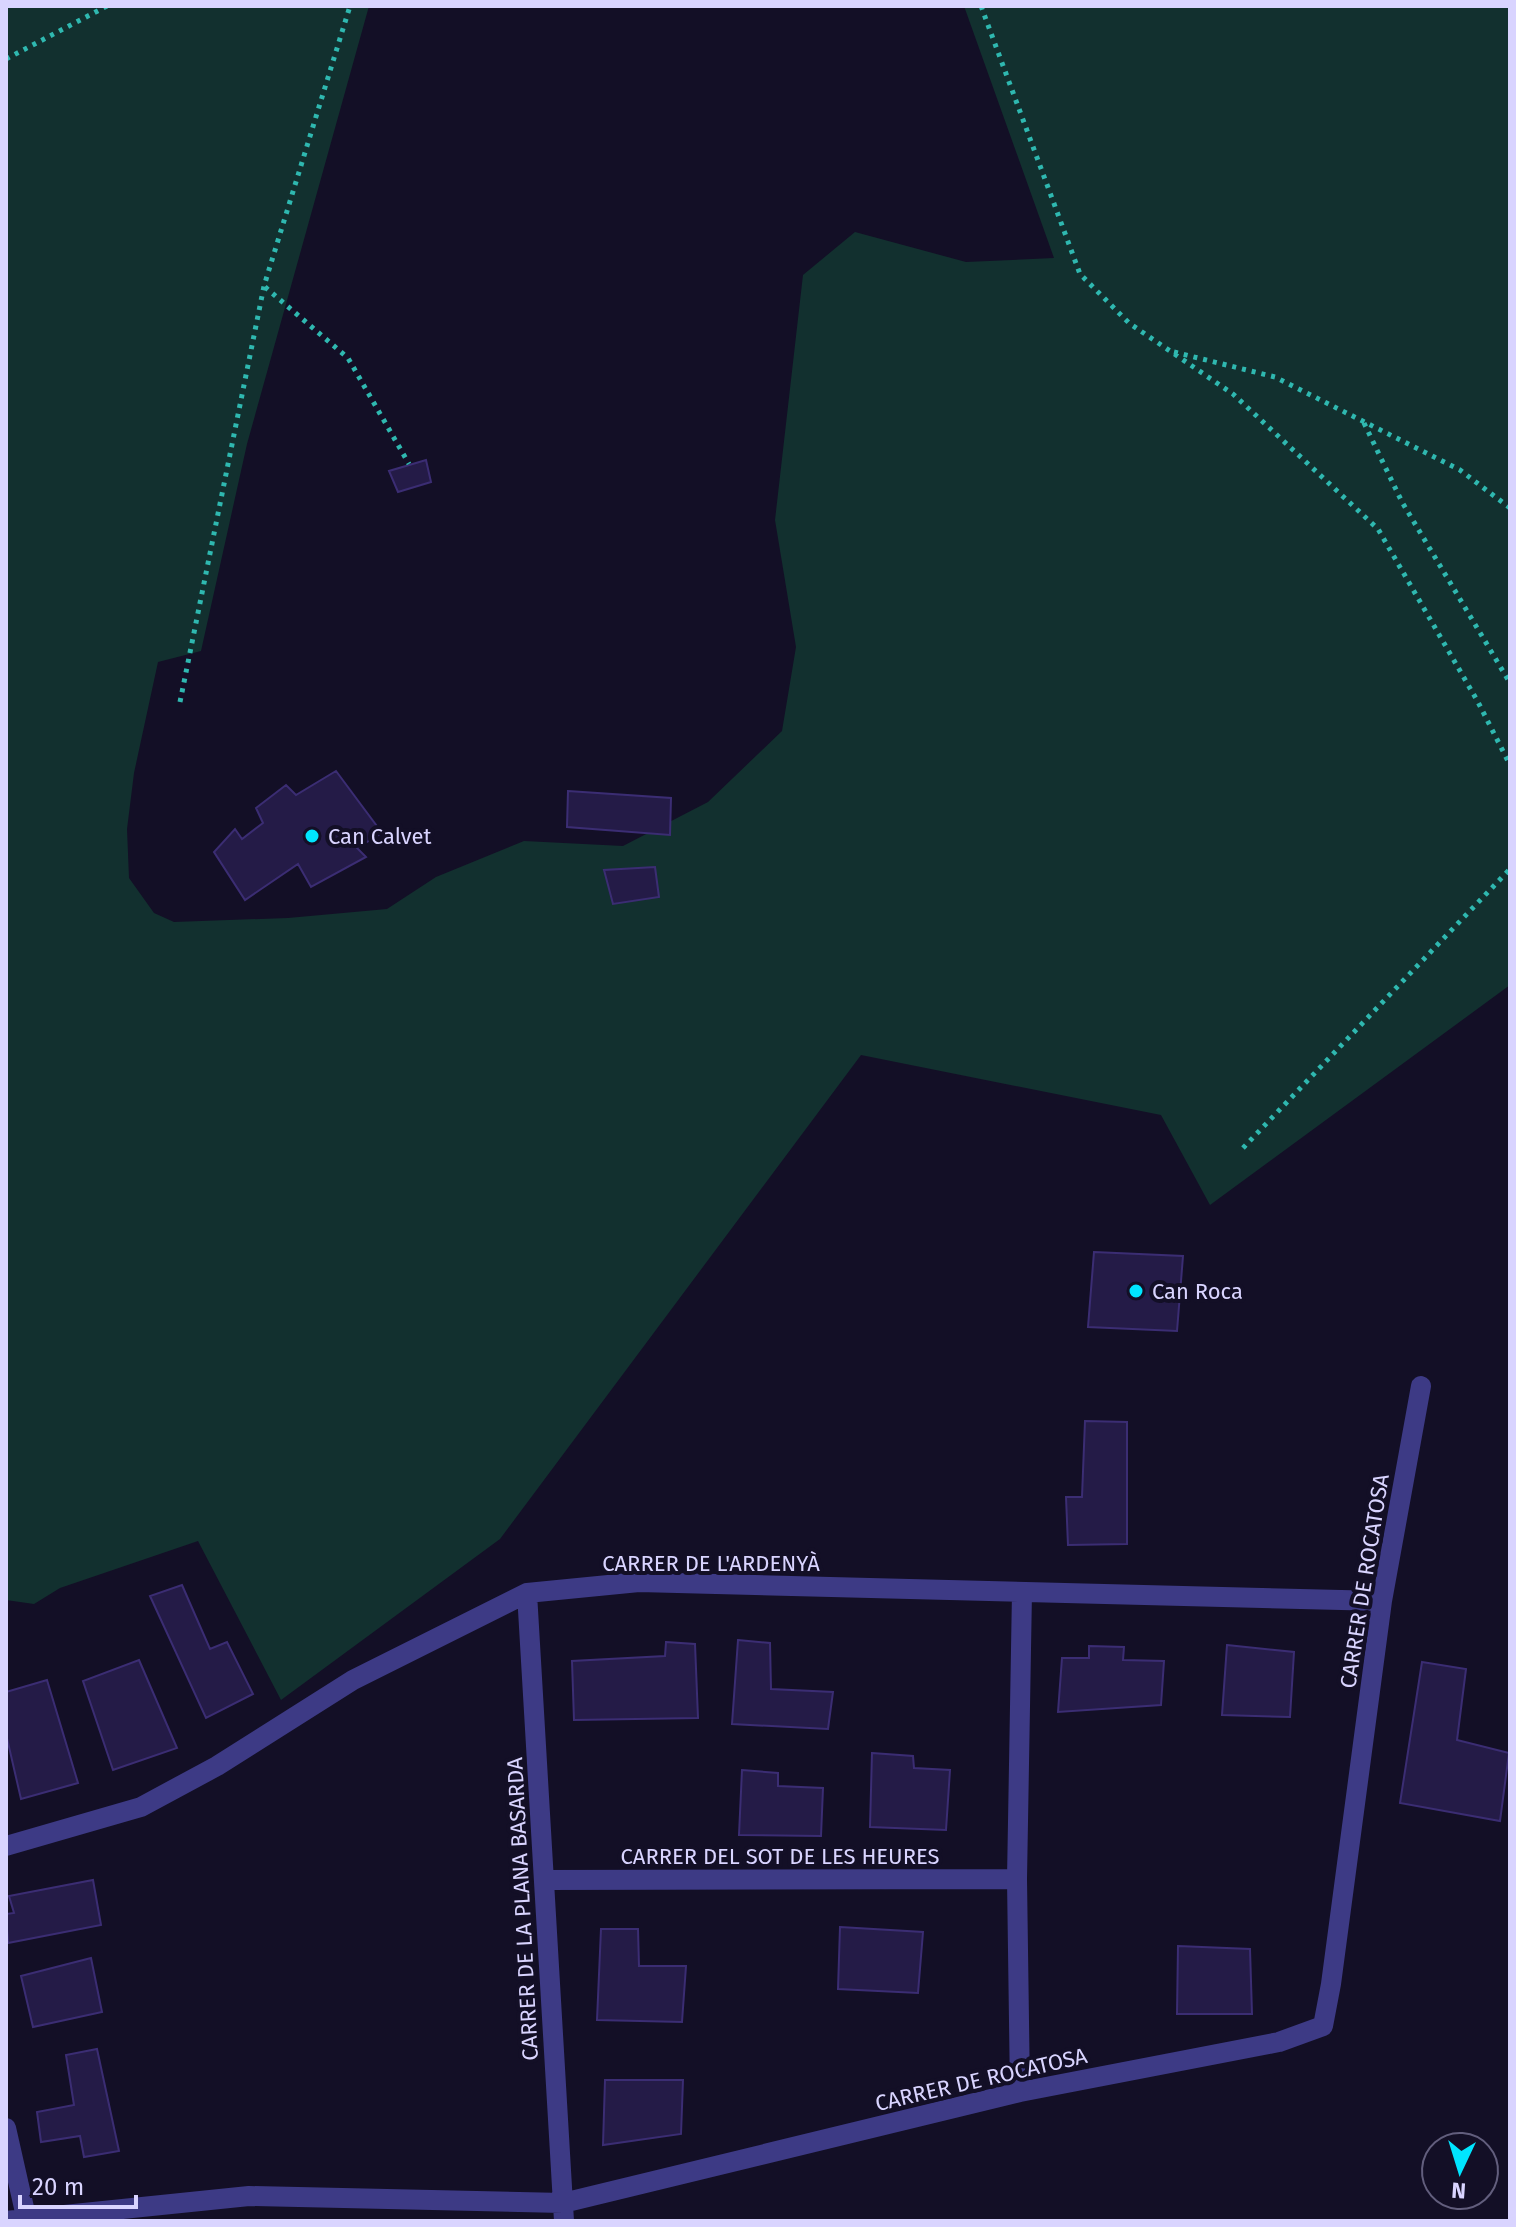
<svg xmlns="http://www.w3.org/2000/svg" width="1516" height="2227" viewBox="0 0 1516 2227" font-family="'Fira Sans',sans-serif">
  <rect width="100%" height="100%" fill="#130f26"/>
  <path fill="#12302f" d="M 6,6 L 369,6 L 247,444 L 201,651 L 158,662 L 134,773 L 127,829 L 129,878 L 154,913 L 174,922 L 288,918 L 387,909 L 436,877 L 524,841 L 623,846 L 708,802 L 782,731 L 796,647 L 775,520 L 803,275 L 855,232 L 966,262 L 1054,258 L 964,6 L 1510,6 L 1510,985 L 1210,1205 L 1161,1115 L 861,1055 L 500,1539 L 281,1700 L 198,1541 L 60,1588 L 34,1604 L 6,1600 Z"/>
  <path fill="#241b47" stroke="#3b2d73" stroke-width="2" d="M 426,460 L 431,482 L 398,492 L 389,471 Z
    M 336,771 L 382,833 L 357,848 L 366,857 L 311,887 L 298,864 L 245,900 L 214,852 L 235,829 L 242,839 L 263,823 L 256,808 L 286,785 L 296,795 Z
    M 568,791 L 671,798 L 670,835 L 567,827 Z
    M 655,867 L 659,897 L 613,904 L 604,870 Z
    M 1094,1252 L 1183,1256 L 1177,1331 L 1088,1327 Z
    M 1085,1421 L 1127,1422 L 1127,1544 L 1068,1545 L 1066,1497 L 1082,1497 Z
    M 182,1585 L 210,1649 L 227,1642 L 253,1694 L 206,1718 L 150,1596 Z
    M 738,1640 L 770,1643 L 771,1689 L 833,1692 L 828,1729 L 732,1724 Z
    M 666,1642 L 695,1644 L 698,1718 L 574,1720 L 572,1661 L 665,1656 Z
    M 1227,1645 L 1294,1652 L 1290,1717 L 1222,1715 Z
    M 1089,1646 L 1124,1647 L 1123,1660 L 1164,1661 L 1161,1705 L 1058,1712 L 1062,1658 L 1089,1658 Z
    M 139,1660 L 177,1748 L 113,1770 L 83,1681 Z
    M 1422,1662 L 1466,1669 L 1457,1740 L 1509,1753 L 1500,1821 L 1400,1803 Z
    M 47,1680 L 78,1783 L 21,1799 L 6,1734 L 6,1692 Z
    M 872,1753 L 913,1756 L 914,1768 L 950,1770 L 946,1830 L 870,1827 Z
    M 742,1770 L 778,1773 L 778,1786 L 823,1788 L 821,1836 L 739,1835 Z
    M 93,1880 L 101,1925 L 8,1943 L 6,1914 L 14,1913 L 9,1896 Z
    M 840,1927 L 923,1932 L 918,1993 L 838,1989 Z
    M 601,1929 L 638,1929 L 639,1966 L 686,1966 L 682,2022 L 597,2020 Z
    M 1178,1946 L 1250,1949 L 1252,2014 L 1177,2014 Z
    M 91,1958 L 102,2012 L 33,2027 L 21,1976 Z
    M 97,2049 L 119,2151 L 84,2157 L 80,2136 L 41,2142 L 37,2112 L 74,2105 L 66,2055 Z
    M 605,2080 L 683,2080 L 681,2134 L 603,2145 Z"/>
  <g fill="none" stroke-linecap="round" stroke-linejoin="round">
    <path stroke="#2fb8b0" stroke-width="5" stroke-dasharray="4 6" stroke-linecap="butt" d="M 981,6 L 1080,274 L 1129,323 L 1233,394 L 1378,529 L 1478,702 L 1510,765
      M 6,59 L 107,6
      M 265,287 L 348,358 L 409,464
      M 1174,352 L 1275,377 L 1460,470 L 1510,508
      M 1364,423 L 1402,502 L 1510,683
      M 180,702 L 264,286 L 350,6
      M 1243,1148 L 1510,869"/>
    <path stroke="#3d3a85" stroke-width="20" d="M 527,1593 L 564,2221
      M 6,1846 L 141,1807 L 217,1766 L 353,1680 L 527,1593 L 639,1582 L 1382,1601
      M 544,1880 L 1017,1879
      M 1020,2092 L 1017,1879 L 1022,1592
      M 6,2128 L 27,2221
      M 6,2221 L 249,2196 L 563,2203 L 1020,2092 L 1279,2042 L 1323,2026 L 1331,1984 L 1382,1601 L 1421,1386"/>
  </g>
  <g fill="#00e5ff" stroke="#130f26" stroke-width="3">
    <circle cx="312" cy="836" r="8"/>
    <circle cx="1136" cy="1291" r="8"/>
  </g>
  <g text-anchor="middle" stroke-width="8" stroke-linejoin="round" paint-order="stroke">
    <g font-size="22" fill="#d9d4ff" stroke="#130f26" text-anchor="start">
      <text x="328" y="844">Can Calvet</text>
      <text x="1152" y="1299">Can Roca</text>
    </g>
    <g font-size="22" fill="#d9d4ff" stroke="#130f26">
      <text x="711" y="1571">CARRER DE L'ARDENYÀ</text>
      <text transform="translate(1364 1581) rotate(-81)" y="8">CARRER DE ROCATOSA</text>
      <text x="780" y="1864">CARRER DEL SOT DE LES HEURES</text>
      <text transform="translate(522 1909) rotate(-93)" y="8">CARRER DE LA PLANA BASARDA</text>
      <text transform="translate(981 2079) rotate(-13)" y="8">CARRER DE ROCATOSA</text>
    </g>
  </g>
  <rect width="1516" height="2227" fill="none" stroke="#d9d4ff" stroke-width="16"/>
  <g transform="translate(1460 2171) rotate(184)"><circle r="38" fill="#130f26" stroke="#625e7d" stroke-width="2"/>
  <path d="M0-6L14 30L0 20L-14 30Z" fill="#00e5ff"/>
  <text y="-12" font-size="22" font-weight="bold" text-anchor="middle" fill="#d9d4ff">N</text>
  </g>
  <path d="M20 2195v12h116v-12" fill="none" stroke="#d9d4ff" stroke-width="4"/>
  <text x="32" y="2195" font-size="24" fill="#d9d4ff" stroke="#130f26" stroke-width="6" paint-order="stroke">20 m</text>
</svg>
